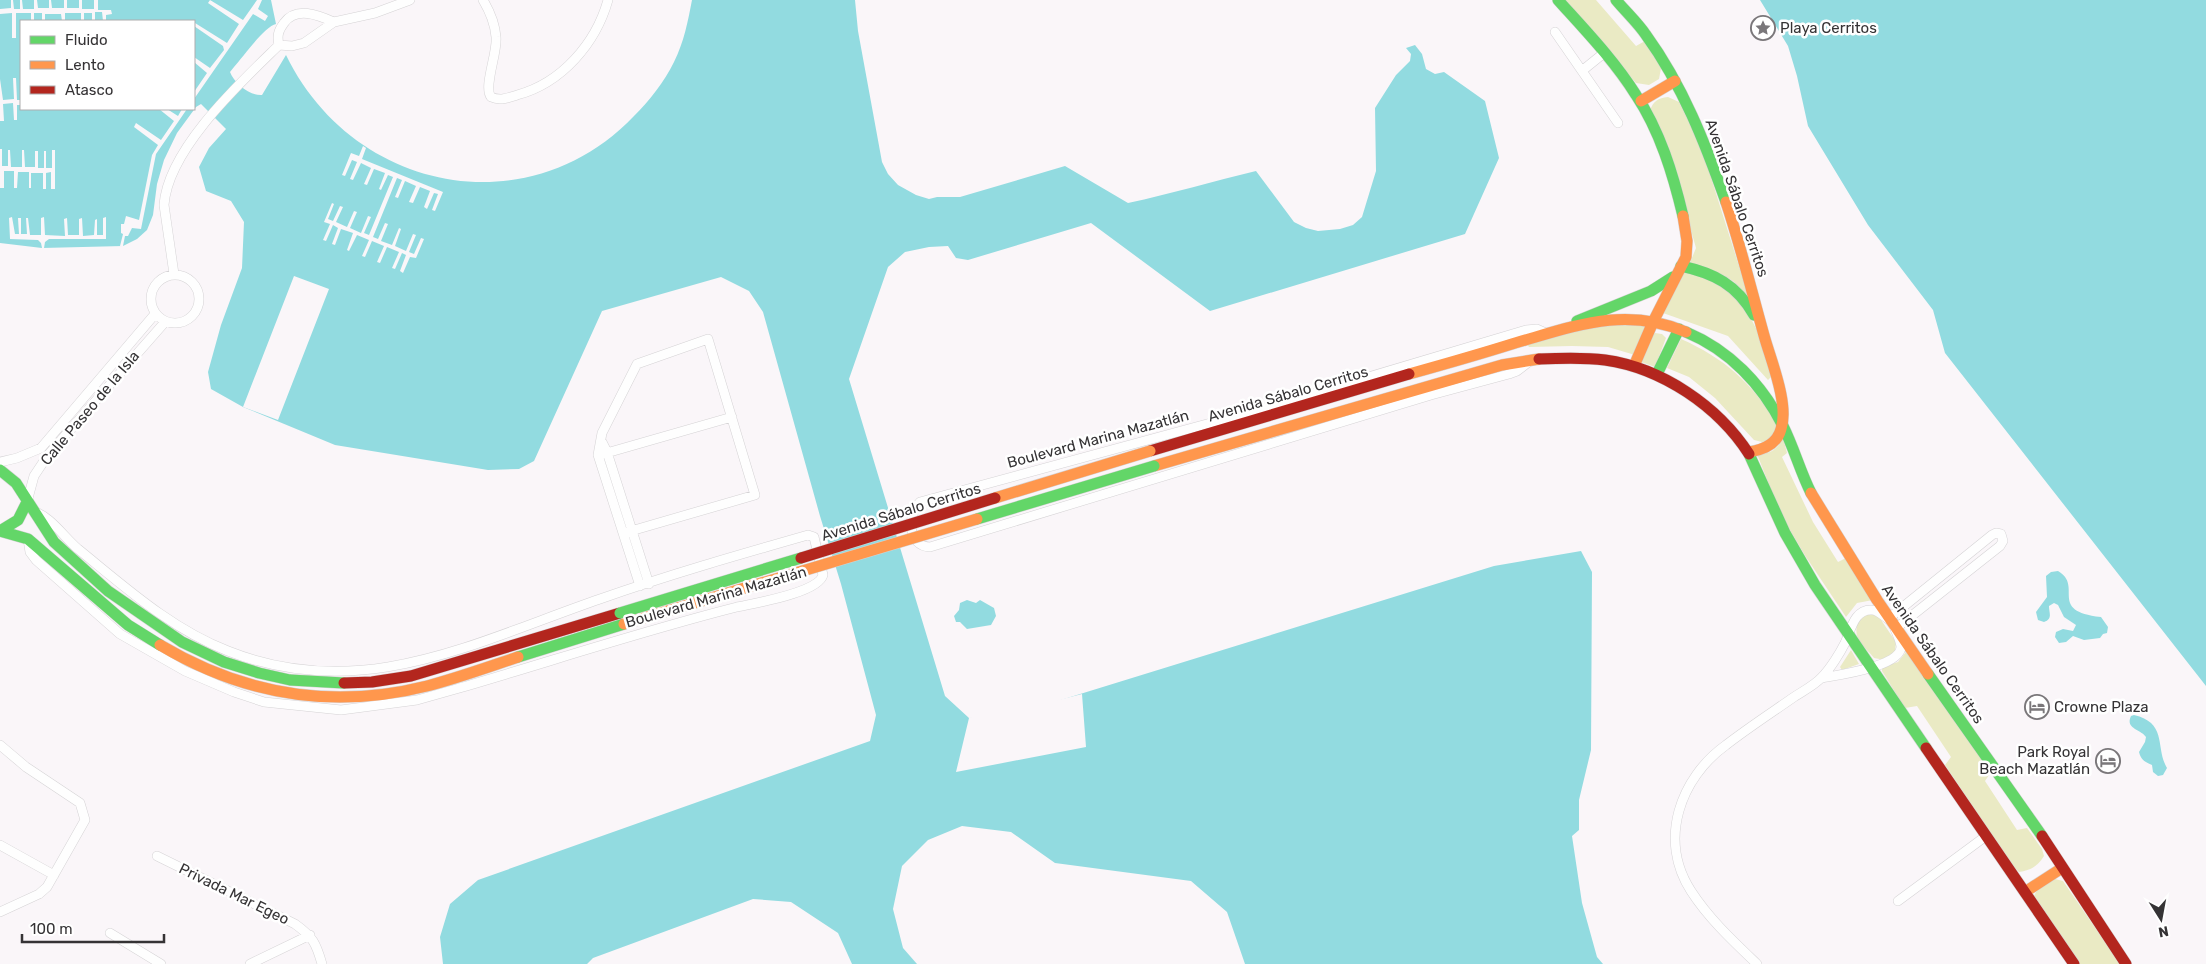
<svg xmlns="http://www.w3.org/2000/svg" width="2206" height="964" viewBox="0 0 2206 964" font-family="Rubik,sans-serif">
  <rect width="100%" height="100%" fill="#faf6f9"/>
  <path fill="#eaeac4" d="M 1563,0 L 1596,0 L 1636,46 L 1645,41 L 1662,63 L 1659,79 L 1649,85 L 1636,83 Z
    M 1668,97 L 1679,102 L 1702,149 L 1750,301 C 1732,273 1720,274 1689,265 L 1696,248 L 1685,209 L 1650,111 C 1653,101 1658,98 1668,97 Z
    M 1688,271 L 1737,292 L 1760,336 L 1771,377 L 1768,380 L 1728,336 L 1663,313 L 1683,273 Z
    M 1612,323 L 1646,326 L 1635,355 L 1608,347 L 1572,346 L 1529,347 L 1527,344 L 1562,332 Z
    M 1655,333 L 1662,334 L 1666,338 L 1655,367 L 1641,362 L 1651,337 Z
    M 1681,339 C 1724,358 1751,382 1777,423 L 1776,431 L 1771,440 L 1762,442 L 1754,440 L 1715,398 L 1689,377 L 1667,368 Z
    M 1783,438 L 1787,453 L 1782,457 L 1813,522 L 1838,562 L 1846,558 L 1873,600 L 1857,603 L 1846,617 L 1806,557 L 1781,515 L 1757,454 C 1770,454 1777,450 1783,438 Z
    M 1871,613 L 1879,617 L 1896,642 L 1895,651 L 1885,660 L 1874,658 C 1860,641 1850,637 1861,615 Z
    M 1851,650 L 1859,664 L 1842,670 L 1840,667 Z
    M 1906,652 L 1991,772 L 1985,781 L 2017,830 L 2027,828 L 2042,849 L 2044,856 C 2037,867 2031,870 2019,872 L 2012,865 L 1945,765 L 1951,757 L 1917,706 L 1905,708 L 1882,671 L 1882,667 L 1898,662 Z
    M 2051,878 L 2063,881 L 2120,964 L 2080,964 L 2034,896 L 2036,892 Z"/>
  <path fill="#92dbe0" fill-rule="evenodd" d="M 0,0 L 271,0 L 276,24 C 265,26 243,57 234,67 L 230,72 C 234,83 250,96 262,95 L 286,55 C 352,191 527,228 634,116 C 650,100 664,82 674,62 C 684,42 688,21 692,0 L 855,0 L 858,31 L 882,162 L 888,174 L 898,185 L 916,195 L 929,199 L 937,197 L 960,197 L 1065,166 L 1128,203 C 1171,194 1213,181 1256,171 L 1294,222 L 1306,228 L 1318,231 L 1340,229 L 1353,225 L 1362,217 L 1376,171 L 1375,108 L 1396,75 L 1410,61 L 1411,54 L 1406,48 L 1415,45 L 1422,54 L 1426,69 L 1435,74 L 1444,72 L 1485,101 L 1499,158 L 1465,234 L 1210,311 L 1091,223 L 968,260 L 956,258 L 948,246 L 929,247 L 905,252 L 888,267 L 849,379 L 945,696 L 969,718 L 999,717 L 1051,703 L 1494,566 L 1581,551 L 1592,572 L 1591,750 L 1579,800 L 1579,830 L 1572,836 L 1582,903 L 1597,957 L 1603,964 L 1245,964 L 1227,912 L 1191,881 L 1055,863 L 1011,832 L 962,826 L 928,840 L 902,866 L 893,909 L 903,948 L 917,964 L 852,964 L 838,933 L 791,902 L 753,899 L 593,958 L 587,964 L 443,964 L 440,937 L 450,904 L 478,880 L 870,741 L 876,715 L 841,584 L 820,516 L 763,312 L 749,291 L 721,277 L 602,311 L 534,461 L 519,469 L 488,470 L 335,445 L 243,407 L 211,389 L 208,372 L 221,325 L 242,268 L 244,222 L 231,201 L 206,191 L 199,167 L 209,148 L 226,129 L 201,104 L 196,107 L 177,133 L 164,160 L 157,184 L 153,215 L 147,230 L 137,239 L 123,246 L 42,248 L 0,243 ZM 21,21 L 194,21 L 194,109 L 21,109 Z
    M 1760,0 L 2206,0 L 2206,686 L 1945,353 L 1933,310 L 1868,225 L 1808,126 L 1797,76 L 1788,46 Z
    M 2058,571 C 2084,586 2047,611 2101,617 L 2108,627 L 2107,633 L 2103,634 L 2100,638 L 2084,640 L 2073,636 L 2066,642 L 2059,643 L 2055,637 L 2056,632 L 2063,629 L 2073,631 L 2076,625 L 2064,617 L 2058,605 L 2054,603 L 2049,606 C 2049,613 2053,619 2044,622 L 2038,620 L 2036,612 L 2047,597 L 2046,576 L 2051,572 Z
    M 967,600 L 976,603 L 980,600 L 994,608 L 996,616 L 991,625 L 967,629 L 960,622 L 956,622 L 954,616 L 959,610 L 960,603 Z
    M 2134,715 C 2168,723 2155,748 2167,768 L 2163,775 L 2158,776 L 2153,772 L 2152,765 C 2145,762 2141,760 2139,752 L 2145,742 L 2146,737 C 2140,729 2125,729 2131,716 Z"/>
  <path fill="#faf6f9" d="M 11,0 L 13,0 L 14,9 L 20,9 L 20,0 L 22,0 L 23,9 L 34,9 L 34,0 L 37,0 L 38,8 L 49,8 L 49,0 L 51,0 L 52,8 L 64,8 L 64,0 L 67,0 L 67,8 L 79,8 L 79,0 L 82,0 L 82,9 L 94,9 L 94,0 L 98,0 L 98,10 L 111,10 L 112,14 L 106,15 L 106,21 L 103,21 L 102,12 L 95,12 L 95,21 L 92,21 L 92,13 L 84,13 L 84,21 L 81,21 L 81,13 L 65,13 L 65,21 L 62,21 L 61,14 L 45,14 L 45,21 L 42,21 L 42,13 L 34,13 L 34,21 L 31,21 L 31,13 L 16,13 L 16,38 L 12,38 L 12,13 L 0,14 L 0,9 L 11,8 Z
    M 210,0 L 243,20 L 257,0 L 262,0 L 258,9 L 268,16 L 265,21 L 253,14 L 194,99 L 194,92 L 207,73 L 194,62 L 194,57 L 210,68 L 224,50 L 223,46 L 194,26 L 195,23 L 227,43 L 239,24 L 208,3 Z
    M 13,78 L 16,78 L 17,100 L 21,100 L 21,105 L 17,105 L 17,120 L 14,120 L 13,103 L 3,104 L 4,121 L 0,121 L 0,79 L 3,100 L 14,99 Z
    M 159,109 L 167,109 L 178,116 L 182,109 L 187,109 L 156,154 L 141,229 L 132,228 L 128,236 L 125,236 L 123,246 L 120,246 L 123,234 L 121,233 L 121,224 L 124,224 L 126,216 L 139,220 L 152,155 L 158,145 L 134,127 L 136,123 L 161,140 L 174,121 Z
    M 363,146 L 366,148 L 362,159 L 443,192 L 435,211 L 432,210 L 438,194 L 434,193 L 427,209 L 424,207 L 430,191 L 420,187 L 413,203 L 409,202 L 416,186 L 405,181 L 398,198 L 395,197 L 402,180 L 397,178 L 373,237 L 378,239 L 385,223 L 388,224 L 381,241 L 392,245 L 399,228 L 401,229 L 395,246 L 406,251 L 413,234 L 416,235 L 409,252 L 414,254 L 421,238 L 424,239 L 416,258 L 410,257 L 403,273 L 400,271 L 406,255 L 402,253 L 395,269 L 392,268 L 399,252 L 387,247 L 380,263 L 377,262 L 384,246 L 372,241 L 365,257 L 362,256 L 369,240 L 357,235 L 349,251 L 347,250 L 353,233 L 341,229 L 335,245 L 332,244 L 338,228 L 333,225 L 326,241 L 323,240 L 330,224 L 324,222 L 332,203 L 334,204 L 328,219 L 333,221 L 340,206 L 343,207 L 336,222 L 347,227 L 354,211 L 357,212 L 350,228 L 361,233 L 368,216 L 371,217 L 364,233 L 369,235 L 393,177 L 388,175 L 381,190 L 379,189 L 385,173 L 374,169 L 367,185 L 364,184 L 371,168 L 361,163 L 353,180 L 350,179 L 357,162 L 352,160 L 345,176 L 342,175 L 351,153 L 359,156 Z
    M 0,149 L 2,149 L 2,166 L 8,166 L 8,150 L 10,150 L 11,167 L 22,167 L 22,150 L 24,150 L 25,167 L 35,167 L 35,151 L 38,151 L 38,168 L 44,168 L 44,151 L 46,151 L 46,168 L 52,168 L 52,150 L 55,150 L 55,189 L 51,189 L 51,172 L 46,173 L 46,189 L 43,189 L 43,173 L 31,173 L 31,188 L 29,188 L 29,172 L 18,172 L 17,188 L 14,188 L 14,171 L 4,171 L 4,188 L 0,188 Z
    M 12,217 L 15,234 L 19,234 L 18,218 L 21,218 L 21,234 L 27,234 L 26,218 L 28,218 L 30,235 L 41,235 L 41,218 L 44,217 L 45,235 L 65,236 L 64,219 L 67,218 L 68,235 L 79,235 L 79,219 L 82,218 L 83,236 L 94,235 L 95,220 L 97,219 L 97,235 L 103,235 L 103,218 L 106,217 L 106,239 L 49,239 L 45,242 L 44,248 L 42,248 L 41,243 L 38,240 L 10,239 L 9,218 Z
    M 294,276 L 329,289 L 278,420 L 243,407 Z
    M 1082,694 L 1086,747 L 956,772 L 969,718 L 979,715 L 999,715 Z"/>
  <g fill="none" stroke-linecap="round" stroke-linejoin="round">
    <defs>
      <path id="street" d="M 483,0 C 489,10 495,25 496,37 C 498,52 483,87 491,97 C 500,101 508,98 517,95 C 562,83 596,43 608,0
        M 1555,32 L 1618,123
        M 279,45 C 277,36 278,31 284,23 C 296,6 318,15 334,22
        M 1583,70 L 1604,53
        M 174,274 L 164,205 C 168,149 240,83 279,45 L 292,46 L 304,43 L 334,22 L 375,13 L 410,0
        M151 299a24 24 0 1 1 48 0a24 24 0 1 1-48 0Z
        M 1530,361 L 1517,371 L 1509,374 L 1431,395 L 930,547 C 907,546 907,515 920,502 L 1251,412 L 1526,330 L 1537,329 L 1546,333
        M 602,442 L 607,452 L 649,584
        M 603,454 L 732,417
        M 0,462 L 17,458 L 41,448 L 155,314
        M 27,502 L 34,476 L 48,455 L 165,322
        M 624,533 L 755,495 L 708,339 L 637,364 L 602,433 L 598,455 L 640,586
        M 28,539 L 30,552 L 36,560 L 120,634 L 185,671 L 234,692 L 264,702 L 341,710 L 417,700 L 456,689 C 549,662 642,631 737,607 C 755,603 818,593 823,575 L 814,537 L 808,535 C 738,555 668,575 600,599 C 475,642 362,704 228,651 C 171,629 125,587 78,549 C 64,537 50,516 33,511
        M 0,745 L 26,767 L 80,803 L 85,820 L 47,887 L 39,894 L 0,912
        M 0,845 L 54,875
        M 157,856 L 295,924 C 313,937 316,943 322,964
        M 1898,901 L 1986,836
        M 110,933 L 161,964
        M 250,964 L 310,935
        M 1757,964 C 1734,942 1709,919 1691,891 C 1658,840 1680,778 1726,745 C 1748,728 1771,713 1794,697 C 1803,691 1815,685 1822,677 C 1830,669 1840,653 1845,643 C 1851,630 1854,609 1872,610 C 1878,610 1883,616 1888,619 L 1992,535 L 1996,533 L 2001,534 L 2003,541 L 2000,546 L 1895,629 C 1897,634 1901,642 1901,647 C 1900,667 1837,675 1822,678"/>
      <path id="fast" d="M 1558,0 C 1585,30 1614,60 1636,95 C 1660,131 1673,174 1683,216
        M 1616,0 C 1626,12 1638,23 1646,35 C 1683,86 1705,143 1726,202
        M 1681,266 C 1714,273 1737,285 1754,315
        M 1577,321 L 1651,291 L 1673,277
        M 1686,332 C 1729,350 1762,384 1783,426 C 1794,448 1800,471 1811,493
        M 1657,374 L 1679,329
        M 1749,454 L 1785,533 L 1815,585 L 1926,748
        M 0,470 L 16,483 L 54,542 L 108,591 L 182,642 L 224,662 L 259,673 L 290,680 L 344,683
        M 0,531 L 28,539 L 128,625 L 160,645
        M 0,531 L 18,520 L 27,502
        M 518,657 L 624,624
        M 1928,674 L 2042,836"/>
      <path id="slow" d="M 1641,101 L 1675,81
        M 1726,202 C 1741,247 1752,293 1765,339 C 1772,363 1789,405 1781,429 C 1777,444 1763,450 1749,452
        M 1634,366 L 1653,322 L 1686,257 L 1687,241 L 1683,216
        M 1409,374 C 1445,364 1480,354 1515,343 C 1575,326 1625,306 1686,332
        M 1154,466 L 1502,365 L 1539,359
        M 1811,493 L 1877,600 L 1928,674
        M 160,645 C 244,695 332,710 427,686 C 458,678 488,667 518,657
        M 2025,892 L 2062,868"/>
      <path id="jam" d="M 1539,359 C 1561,358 1583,357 1605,360 C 1662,368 1718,406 1749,454
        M 1150,451 L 1409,374
        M 344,683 L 372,682 L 411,676 L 620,613
        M 1926,748 L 2074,964
        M 2042,836 L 2126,964"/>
    </defs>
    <use href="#street" stroke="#d5d3d5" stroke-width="10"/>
    <use href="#fast" stroke="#d5d3d5" stroke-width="12"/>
    <use href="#slow" stroke="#d5d3d5" stroke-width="12"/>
    <use href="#jam" stroke="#d5d3d5" stroke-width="12"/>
    <use href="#street" stroke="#fefefe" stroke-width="9"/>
    <use href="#fast" stroke="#63d668" stroke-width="11"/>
    <use href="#slow" stroke="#ff974d" stroke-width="11"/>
    <use href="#jam" stroke="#b3261e" stroke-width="11"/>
    <defs>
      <path id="fast-bridge" d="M 977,519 L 1154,466
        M 620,613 L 801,558"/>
      <path id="slow-bridge" d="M 995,498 L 1150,451
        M 624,624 L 977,519"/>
      <path id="jam-bridge" d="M 801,558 L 995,498"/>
    </defs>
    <use href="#fast-bridge" stroke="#d5d3d5" stroke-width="12" stroke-linecap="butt"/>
    <use href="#slow-bridge" stroke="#d5d3d5" stroke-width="12" stroke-linecap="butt"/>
    <use href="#jam-bridge" stroke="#d5d3d5" stroke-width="12" stroke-linecap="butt"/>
    <use href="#fast-bridge" stroke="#63d668" stroke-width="11"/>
    <use href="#slow-bridge" stroke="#ff974d" stroke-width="11"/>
    <use href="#jam-bridge" stroke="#b3261e" stroke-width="11"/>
  </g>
  <defs>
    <symbol id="sight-ring" viewBox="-11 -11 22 22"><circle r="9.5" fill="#fff" stroke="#7a777a" stroke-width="1.5"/><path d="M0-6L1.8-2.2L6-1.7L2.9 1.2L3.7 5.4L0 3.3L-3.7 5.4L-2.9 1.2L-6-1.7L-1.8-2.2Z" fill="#7a777a"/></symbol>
    <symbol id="hotel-ring" viewBox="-11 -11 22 22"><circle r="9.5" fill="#fff" stroke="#7a777a" stroke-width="1.5"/><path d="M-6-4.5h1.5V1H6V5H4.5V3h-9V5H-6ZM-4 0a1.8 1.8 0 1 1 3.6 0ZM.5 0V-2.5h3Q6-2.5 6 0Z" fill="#7a777a"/></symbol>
  </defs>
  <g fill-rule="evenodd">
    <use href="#sight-ring" x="1749" y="14" width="28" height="28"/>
    <use href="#hotel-ring" x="2023" y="693" width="28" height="28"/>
    <use href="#hotel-ring" x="2094" y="747" width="28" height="28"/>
  </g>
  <g text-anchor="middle" stroke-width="5" stroke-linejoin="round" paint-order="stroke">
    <g font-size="15" fill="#353335" stroke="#fff" text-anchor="start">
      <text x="1780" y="33">Playa Cerritos</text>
      <text x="2054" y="712">Crowne Plaza</text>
      <text x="2090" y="757" text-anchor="end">Park Royal<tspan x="2090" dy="17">Beach Mazatlán</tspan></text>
    </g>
    <g font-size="15" fill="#353335" stroke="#fff">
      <text transform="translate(1737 198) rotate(71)" y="5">Avenida Sábalo Cerritos</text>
      <text transform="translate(1288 394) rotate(-16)" y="5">Avenida Sábalo Cerritos</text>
      <text transform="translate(90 408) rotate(-50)" y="5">Calle Paseo de la Isla</text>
      <text transform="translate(1098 439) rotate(-15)" y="5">Boulevard Marina Mazatlán</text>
      <text transform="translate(901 512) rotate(-17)" y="5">Avenida Sábalo Cerritos</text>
      <text transform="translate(716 597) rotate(-16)" y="5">Boulevard Marina Mazatlán</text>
      <text transform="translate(1933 654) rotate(55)" y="5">Avenida Sábalo Cerritos</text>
      <text transform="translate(234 894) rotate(26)" y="5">Privada Mar Egeo</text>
    </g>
  </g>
  <rect x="20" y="20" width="175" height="90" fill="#ffffff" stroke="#aeadae"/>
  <rect x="30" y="36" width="25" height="8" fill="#63d668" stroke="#aeadae"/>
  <text x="65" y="45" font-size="15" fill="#353335">Fluido</text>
  <rect x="30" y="61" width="25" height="8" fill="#ff974d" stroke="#aeadae"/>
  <text x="65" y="70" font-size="15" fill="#353335">Lento</text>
  <rect x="30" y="86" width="25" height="8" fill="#b3261e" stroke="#aeadae"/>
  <text x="65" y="95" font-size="15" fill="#353335">Atasco</text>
  <g transform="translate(2161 919) rotate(169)" stroke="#ffffff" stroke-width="4" paint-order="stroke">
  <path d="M0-4L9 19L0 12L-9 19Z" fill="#353335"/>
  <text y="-8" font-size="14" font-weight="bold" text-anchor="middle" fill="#353335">N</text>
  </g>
  <path d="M22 934v8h142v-8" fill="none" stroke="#353335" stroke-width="2.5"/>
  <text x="30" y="934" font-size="15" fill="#353335" stroke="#ffffff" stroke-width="4" paint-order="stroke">100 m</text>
</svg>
